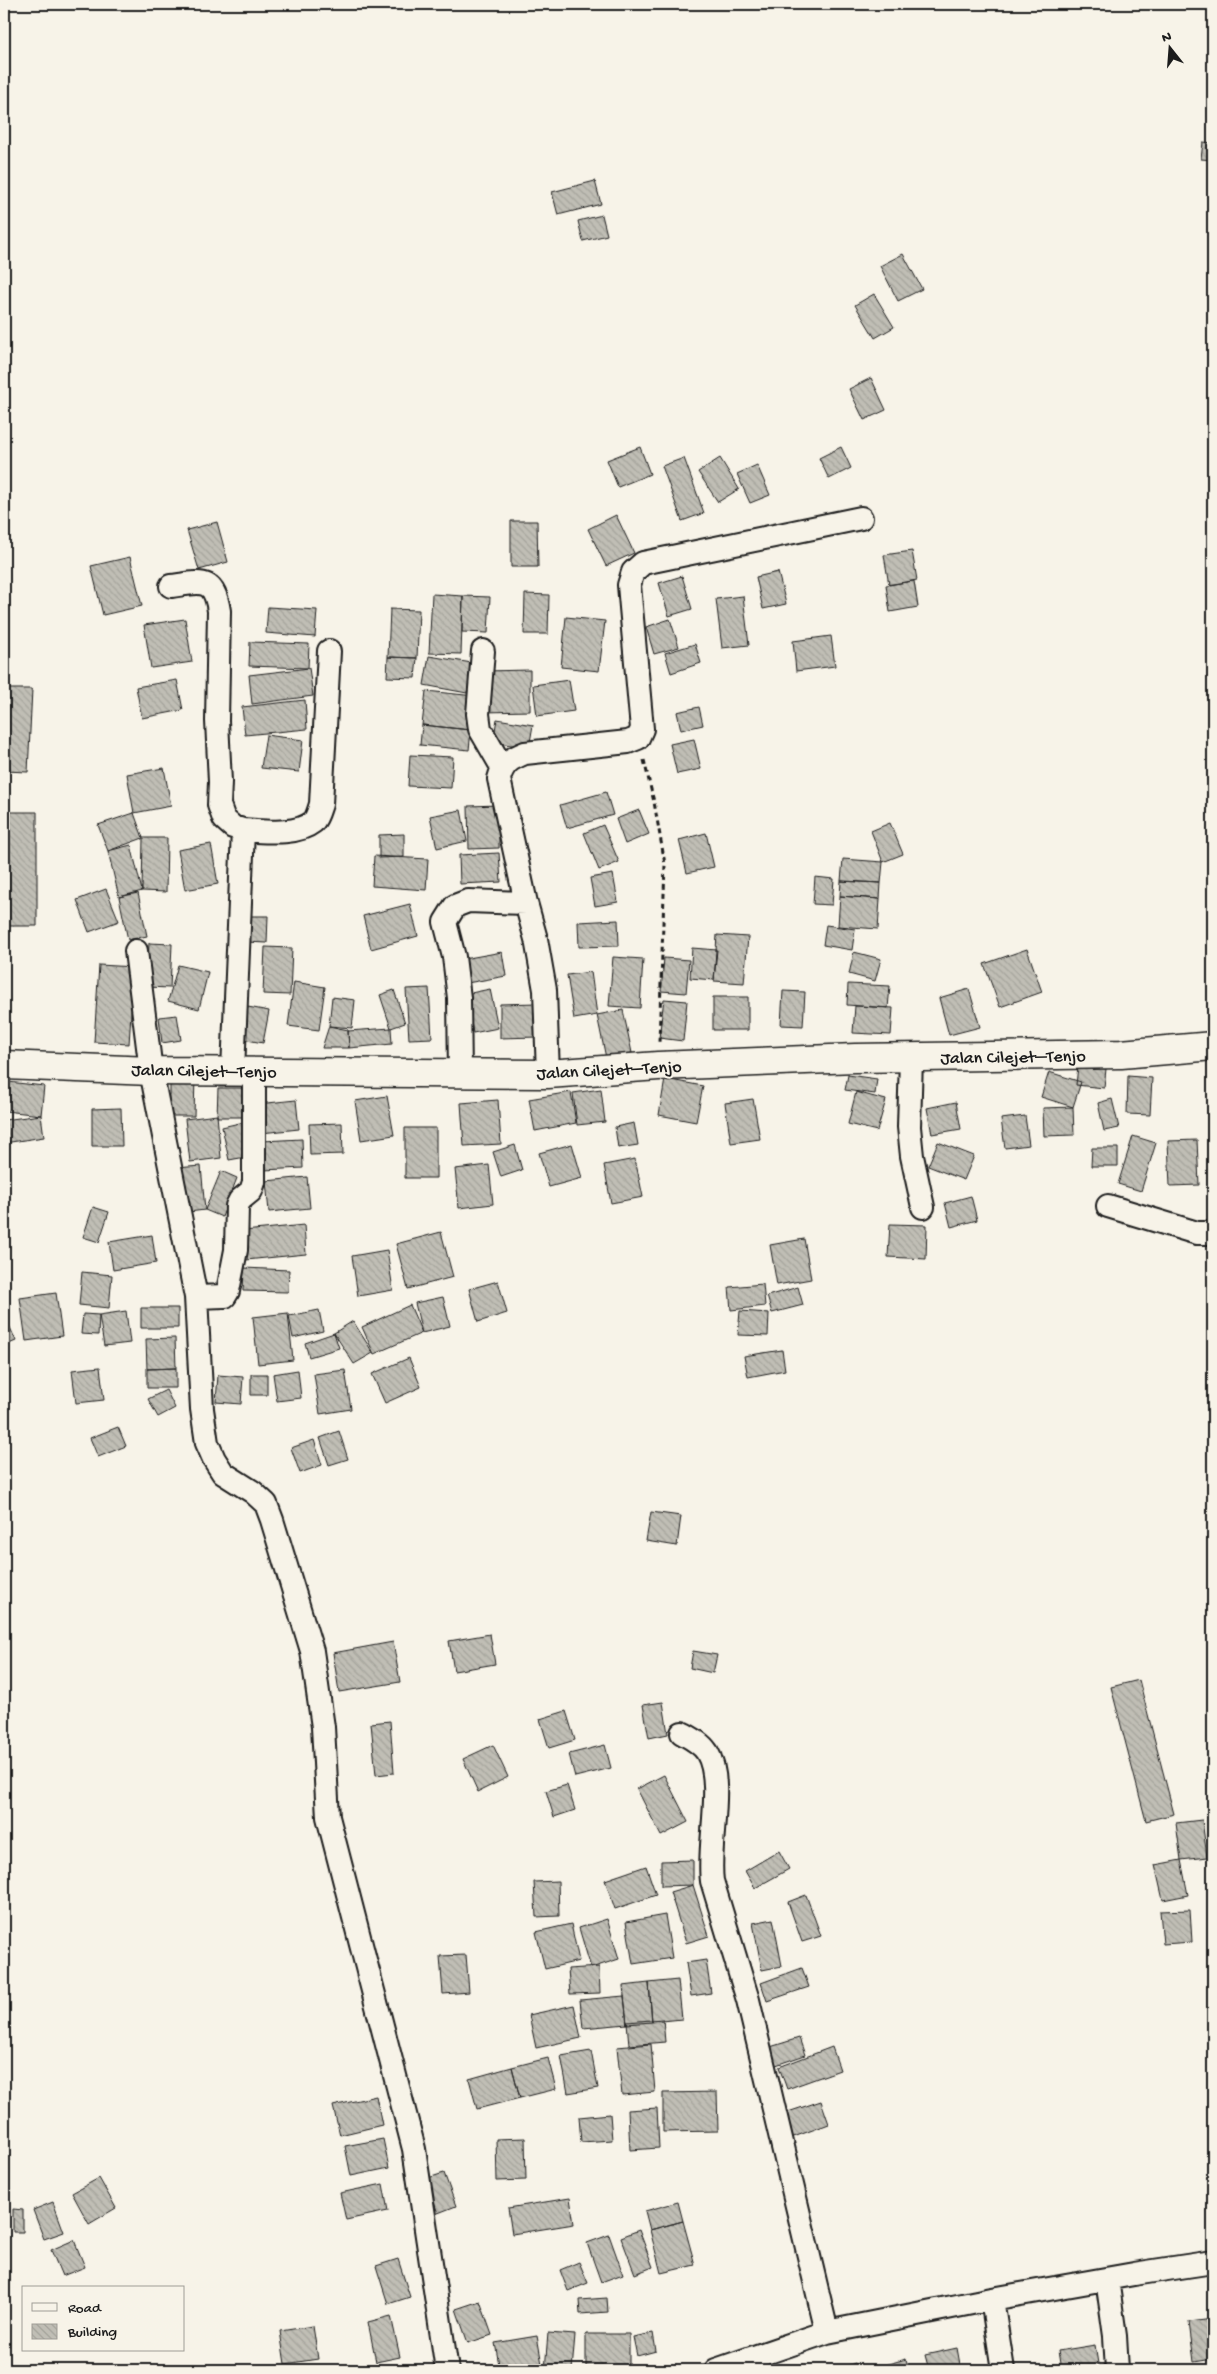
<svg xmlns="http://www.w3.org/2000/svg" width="1217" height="2374" viewBox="0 0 1217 2374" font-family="'Gochi Hand',sans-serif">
  <defs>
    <pattern id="building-back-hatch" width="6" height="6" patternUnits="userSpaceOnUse" patternTransform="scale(1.25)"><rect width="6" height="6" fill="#c0beb5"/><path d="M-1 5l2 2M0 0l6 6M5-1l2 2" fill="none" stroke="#a4a39b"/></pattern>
  </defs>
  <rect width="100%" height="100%" fill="#f7f3e8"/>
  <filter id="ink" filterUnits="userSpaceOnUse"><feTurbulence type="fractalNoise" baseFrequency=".02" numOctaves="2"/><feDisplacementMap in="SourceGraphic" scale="10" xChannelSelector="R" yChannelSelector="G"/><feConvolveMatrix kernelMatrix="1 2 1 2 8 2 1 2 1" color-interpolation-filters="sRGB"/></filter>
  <g filter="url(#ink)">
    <path fill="url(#building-back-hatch)" stroke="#1c1c1c" d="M 1203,142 L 1213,143 L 1213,160 L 1201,159 Z
      M 595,181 L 601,204 L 558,215 L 552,192 Z
      M 1213,181 L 1213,228 L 1210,228 Z
      M 602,215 L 607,235 L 583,241 L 578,221 Z
      M 903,254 L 922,289 L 898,301 L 880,266 Z
      M 874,294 L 894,327 L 875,338 L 855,305 Z
      M 871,378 L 886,410 L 864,420 L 849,389 Z
      M 640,447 L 650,474 L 618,487 L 607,460 Z
      M 841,447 L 851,468 L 829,479 L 819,458 Z
      M 684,458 L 704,513 L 682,521 L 662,466 Z
      M 720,458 L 739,489 L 718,502 L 698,472 Z
      M 757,465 L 770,495 L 750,503 L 737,474 Z
      M 616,515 L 634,553 L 606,566 L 588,529 Z
      M 511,521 L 537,521 L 538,567 L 511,567 Z
      M 217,522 L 228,562 L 199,570 L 187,530 Z
      M 912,551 L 917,580 L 889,585 L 884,555 Z
      M 130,557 L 142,606 L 103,615 L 91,566 Z
      M 778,572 L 786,604 L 763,609 L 756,577 Z
      M 682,576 L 692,609 L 669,616 L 659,583 Z
      M 914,581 L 918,607 L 890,612 L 886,585 Z
      M 432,594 L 463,596 L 461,654 L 429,653 Z
      M 525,594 L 549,595 L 548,634 L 524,634 Z
      M 463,596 L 490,597 L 488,633 L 462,632 Z
      M 743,596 L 749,645 L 722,648 L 716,599 Z
      M 268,607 L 317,610 L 315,637 L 266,633 Z
      M 390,609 L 419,610 L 417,658 L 388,657 Z
      M 566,617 L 605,621 L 599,671 L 561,667 Z
      M 185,619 L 192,662 L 151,668 L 144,625 Z
      M 670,619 L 679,647 L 654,654 L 646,627 Z
      M 831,636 L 835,666 L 796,671 L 793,641 Z
      M 250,642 L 309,644 L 308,668 L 249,666 Z
      M 695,644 L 701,663 L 671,673 L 665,653 Z
      M 429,656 L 472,663 L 467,693 L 424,685 Z
      M 388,657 L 417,658 L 415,678 L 387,677 Z
      M 309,668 L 313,696 L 252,704 L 249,675 Z
      M 530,670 L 530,711 L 485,712 L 485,671 Z
      M 177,680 L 183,710 L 142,718 L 136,687 Z
      M 569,680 L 574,711 L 537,716 L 533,685 Z
      M 4,689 L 32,689 L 28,772 L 4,771 Z
      M 426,691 L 475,696 L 471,730 L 422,725 Z
      M 305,700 L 307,729 L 245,735 L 242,707 Z
      M 699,707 L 703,725 L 681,730 L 677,712 Z
      M 497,719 L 533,725 L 529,748 L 493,742 Z
      M 422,725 L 471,730 L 469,750 L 420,745 Z
      M 266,735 L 303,740 L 299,772 L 261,768 Z
      M 694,739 L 701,769 L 677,774 L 670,744 Z
      M 410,755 L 453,757 L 451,788 L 408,786 Z
      M 164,768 L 171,806 L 134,813 L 127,774 Z
      M 606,792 L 613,815 L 567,828 L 560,805 Z
      M 499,805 L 499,848 L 469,849 L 468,806 Z
      M 461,810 L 467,841 L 437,848 L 430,816 Z
      M 639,810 L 649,834 L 625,844 L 616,819 Z
      M 4,812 L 37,812 L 37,926 L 4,926 Z
      M 134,813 L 143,838 L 108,851 L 98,825 Z
      M 890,823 L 903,854 L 883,862 L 871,831 Z
      M 603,825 L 619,862 L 599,870 L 584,833 Z
      M 706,833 L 714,867 L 687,873 L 679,840 Z
      M 404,834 L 404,857 L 379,858 L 379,835 Z
      M 143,838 L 167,838 L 166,892 L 142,891 Z
      M 211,844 L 218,884 L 185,890 L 178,850 Z
      M 131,845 L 142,891 L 119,897 L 108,851 Z
      M 499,853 L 501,882 L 460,884 L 459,855 Z
      M 374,856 L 428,859 L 426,890 L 372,886 Z
      M 843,859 L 883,862 L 881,883 L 841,881 Z
      M 613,874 L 618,902 L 595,906 L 590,878 Z
      M 815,877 L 834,879 L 832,905 L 813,904 Z
      M 841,881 L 881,883 L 880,899 L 840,896 Z
      M 106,889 L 119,921 L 89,932 L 77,900 Z
      M 138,893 L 147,936 L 128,940 L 119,897 Z
      M 840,896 L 880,899 L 878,929 L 838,926 Z
      M 410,904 L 418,936 L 371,949 L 363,916 Z
      M 246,916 L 268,916 L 267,943 L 246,942 Z
      M 618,920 L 619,946 L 579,947 L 578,922 Z
      M 826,925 L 855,929 L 852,950 L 823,945 Z
      M 717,935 L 748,937 L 744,983 L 714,981 Z
      M 149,943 L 172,944 L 170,988 L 147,987 Z
      M 265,947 L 292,948 L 290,995 L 263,994 Z
      M 692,948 L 717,950 L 714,980 L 690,978 Z
      M 1027,949 L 1042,992 L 1000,1007 L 984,964 Z
      M 502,952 L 506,976 L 467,983 L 463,959 Z
      M 854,952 L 881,959 L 875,981 L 849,974 Z
      M 613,957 L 643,959 L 640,1008 L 609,1006 Z
      M 664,958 L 689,960 L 686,993 L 661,991 Z
      M 99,965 L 134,967 L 129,1044 L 94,1042 Z
      M 178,965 L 208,972 L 199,1009 L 168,1001 Z
      M 591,972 L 597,1015 L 574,1019 L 567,975 Z
      M 294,982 L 325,987 L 319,1030 L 288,1026 Z
      M 848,984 L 890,986 L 888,1008 L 847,1005 Z
      M 429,988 L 432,1038 L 409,1039 L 406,989 Z
      M 490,989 L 498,1028 L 473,1033 L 466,994 Z
      M 969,989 L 980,1027 L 949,1035 L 939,998 Z
      M 394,990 L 405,1023 L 391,1028 L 380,995 Z
      M 783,991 L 805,992 L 803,1026 L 781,1025 Z
      M 332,997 L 355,1000 L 352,1028 L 329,1026 Z
      M 713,997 L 748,997 L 748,1030 L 713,1030 Z
      M 664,999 L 687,1001 L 683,1041 L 659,1038 Z
      M 537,1003 L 537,1037 L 500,1038 L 500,1004 Z
      M 855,1006 L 893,1008 L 891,1035 L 853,1033 Z
      M 248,1007 L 269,1011 L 263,1043 L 242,1039 Z
      M 623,1010 L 632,1053 L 606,1058 L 597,1015 Z
      M 177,1015 L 181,1040 L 162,1043 L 159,1017 Z
      M 329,1026 L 348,1030 L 349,1048 L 322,1048 Z
      M 391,1028 L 392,1044 L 349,1048 L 348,1031 Z
      M 1078,1066 L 1106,1069 L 1104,1088 L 1076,1085 Z
      M 1049,1072 L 1081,1082 L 1073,1107 L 1041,1097 Z
      M 848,1075 L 877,1079 L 875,1094 L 845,1090 Z
      M 170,1076 L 195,1076 L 194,1116 L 170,1116 Z
      M 1128,1076 L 1152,1078 L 1150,1115 L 1127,1114 Z
      M 665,1079 L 703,1086 L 696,1122 L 659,1115 Z
      M 8,1082 L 44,1086 L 41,1115 L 5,1111 Z
      M 218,1088 L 246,1088 L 245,1117 L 217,1117 Z
      M 601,1089 L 605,1122 L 577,1125 L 573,1093 Z
      M 571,1092 L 576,1123 L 535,1131 L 529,1099 Z
      M 856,1092 L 886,1100 L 877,1131 L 848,1124 Z
      M 387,1096 L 394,1135 L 361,1140 L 355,1101 Z
      M 753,1099 L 760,1139 L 731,1143 L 725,1103 Z
      M 1112,1099 L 1119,1128 L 1104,1131 L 1098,1103 Z
      M 296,1100 L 299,1129 L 261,1133 L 258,1104 Z
      M 498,1100 L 501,1144 L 464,1146 L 461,1103 Z
      M 956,1102 L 961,1129 L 932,1134 L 927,1108 Z
      M 1073,1107 L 1074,1135 L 1044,1136 L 1043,1108 Z
      M 121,1108 L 122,1146 L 92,1146 L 92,1109 Z
      M 41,1115 L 44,1137 L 4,1143 L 4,1120 Z
      M 217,1115 L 221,1158 L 190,1162 L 185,1119 Z
      M 1025,1116 L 1029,1145 L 1005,1148 L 1001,1119 Z
      M 244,1122 L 251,1156 L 229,1160 L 222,1127 Z
      M 342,1123 L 343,1154 L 310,1155 L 309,1124 Z
      M 634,1123 L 638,1145 L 618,1148 L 615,1127 Z
      M 405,1128 L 436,1128 L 436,1178 L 405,1178 Z
      M 1133,1136 L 1156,1143 L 1141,1191 L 1118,1184 Z
      M 302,1139 L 303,1168 L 264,1170 L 262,1141 Z
      M 1197,1140 L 1199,1185 L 1170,1186 L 1168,1141 Z
      M 938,1142 L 974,1156 L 964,1180 L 928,1166 Z
      M 572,1144 L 582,1178 L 549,1187 L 539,1153 Z
      M 515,1145 L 522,1170 L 501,1177 L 493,1152 Z
      M 1092,1148 L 1118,1148 L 1118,1166 L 1091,1166 Z
      M 635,1159 L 643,1197 L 611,1203 L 604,1165 Z
      M 489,1165 L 493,1204 L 459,1208 L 455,1169 Z
      M 201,1166 L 205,1210 L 180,1213 L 176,1168 Z
      M 221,1171 L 237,1178 L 222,1217 L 205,1210 Z
      M 307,1177 L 310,1208 L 269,1212 L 266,1181 Z
      M 971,1196 L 977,1220 L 951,1227 L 945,1203 Z
      M 93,1207 L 109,1212 L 99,1242 L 83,1237 Z
      M 890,1224 L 927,1225 L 926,1259 L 888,1257 Z
      M 304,1225 L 306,1254 L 246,1260 L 244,1231 Z
      M 441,1232 L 453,1277 L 408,1289 L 396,1244 Z
      M 152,1235 L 156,1263 L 113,1270 L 109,1242 Z
      M 804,1239 L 811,1279 L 777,1285 L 770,1245 Z
      M 387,1250 L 393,1290 L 358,1296 L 352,1256 Z
      M 244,1268 L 289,1270 L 288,1292 L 243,1291 Z
      M 82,1272 L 112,1275 L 109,1308 L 79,1305 Z
      M 498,1281 L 507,1313 L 478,1322 L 469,1289 Z
      M 763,1284 L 765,1306 L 731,1310 L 729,1287 Z
      M 798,1287 L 803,1305 L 772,1313 L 767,1296 Z
      M 56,1293 L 62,1336 L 26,1341 L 20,1298 Z
      M 443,1297 L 450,1326 L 422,1333 L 415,1303 Z
      M 410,1305 L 422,1333 L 374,1354 L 362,1327 Z
      M 141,1308 L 178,1308 L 178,1328 L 141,1328 Z
      M 319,1310 L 323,1331 L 293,1338 L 289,1316 Z
      M 126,1311 L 130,1343 L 104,1346 L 99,1315 Z
      M 740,1311 L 769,1313 L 768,1336 L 738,1335 Z
      M 288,1313 L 293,1360 L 258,1364 L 253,1317 Z
      M 4,1314 L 16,1341 L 4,1346 Z
      M 83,1314 L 99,1315 L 98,1335 L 81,1334 Z
      M 353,1321 L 373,1353 L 354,1364 L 334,1333 Z
      M 334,1333 L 339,1348 L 309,1357 L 305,1343 Z
      M 175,1338 L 176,1368 L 147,1369 L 146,1339 Z
      M 782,1350 L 785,1370 L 748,1377 L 744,1356 Z
      M 409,1358 L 421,1387 L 385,1403 L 372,1374 Z
      M 100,1367 L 104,1400 L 76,1403 L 72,1370 Z
      M 176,1368 L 176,1388 L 147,1388 L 147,1369 Z
      M 298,1370 L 301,1398 L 277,1401 L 273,1374 Z
      M 345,1370 L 351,1409 L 320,1414 L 314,1374 Z
      M 251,1374 L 267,1374 L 267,1395 L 251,1395 Z
      M 218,1375 L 243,1377 L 241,1404 L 216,1402 Z
      M 166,1390 L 175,1408 L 158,1417 L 148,1399 Z
      M 118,1427 L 126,1446 L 98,1457 L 90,1438 Z
      M 339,1431 L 348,1459 L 329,1465 L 320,1438 Z
      M 314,1440 L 322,1465 L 300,1473 L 291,1448 Z
      M 651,1512 L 681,1516 L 677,1546 L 646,1541 Z
      M 490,1634 L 495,1664 L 454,1671 L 449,1641 Z
      M 393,1642 L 400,1682 L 339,1692 L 333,1653 Z
      M 693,1651 L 717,1655 L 713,1673 L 690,1668 Z
      M 1139,1680 L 1174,1814 L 1146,1821 L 1111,1687 Z
      M 663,1702 L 668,1734 L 649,1738 L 643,1705 Z
      M 566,1711 L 575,1740 L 549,1748 L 540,1719 Z
      M 390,1721 L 394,1773 L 376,1775 L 371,1723 Z
      M 493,1745 L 508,1777 L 478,1792 L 463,1759 Z
      M 605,1745 L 611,1768 L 575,1777 L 569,1754 Z
      M 664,1775 L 688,1822 L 661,1836 L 637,1789 Z
      M 567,1785 L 575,1810 L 554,1817 L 546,1791 Z
      M 1202,1820 L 1207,1857 L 1181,1860 L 1176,1823 Z
      M 779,1851 L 789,1869 L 755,1888 L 745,1871 Z
      M 693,1860 L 693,1885 L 661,1886 L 661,1861 Z
      M 1181,1860 L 1188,1895 L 1163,1900 L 1155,1865 Z
      M 646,1866 L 656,1895 L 615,1909 L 605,1880 Z
      M 558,1881 L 559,1916 L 536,1917 L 534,1882 Z
      M 693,1885 L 709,1936 L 686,1943 L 670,1892 Z
      M 806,1895 L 821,1936 L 802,1942 L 788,1902 Z
      M 1190,1910 L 1192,1942 L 1163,1944 L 1160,1911 Z
      M 665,1915 L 672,1958 L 633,1964 L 626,1922 Z
      M 607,1919 L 619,1959 L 591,1968 L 579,1928 Z
      M 773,1919 L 782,1966 L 762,1970 L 753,1923 Z
      M 571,1924 L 579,1961 L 545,1969 L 536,1932 Z
      M 466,1955 L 469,1992 L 443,1994 L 440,1956 Z
      M 706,1960 L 711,1993 L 691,1996 L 686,1963 Z
      M 599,1967 L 600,1993 L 570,1994 L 568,1969 Z
      M 802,1968 L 809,1987 L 767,2001 L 761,1983 Z
      M 678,1980 L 682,2019 L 652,2022 L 649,1983 Z
      M 649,1983 L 652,2022 L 627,2024 L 623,1986 Z
      M 624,1996 L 627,2024 L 583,2028 L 580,2000 Z
      M 574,2005 L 581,2038 L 536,2048 L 529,2015 Z
      M 663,2019 L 665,2042 L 629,2045 L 627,2022 Z
      M 799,2038 L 805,2055 L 773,2066 L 767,2048 Z
      M 651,2044 L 655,2092 L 622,2095 L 617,2047 Z
      M 832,2047 L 840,2070 L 787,2089 L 779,2067 Z
      M 591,2051 L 598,2088 L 568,2093 L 561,2056 Z
      M 548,2058 L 556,2089 L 520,2098 L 512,2067 Z
      M 512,2067 L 520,2098 L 477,2109 L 469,2079 Z
      M 717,2092 L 718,2131 L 663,2132 L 663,2093 Z
      M 376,2096 L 382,2125 L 340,2135 L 333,2106 Z
      M 821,2101 L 829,2124 L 791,2138 L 782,2114 Z
      M 657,2108 L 659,2148 L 630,2150 L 628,2110 Z
      M 610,2114 L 612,2140 L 581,2142 L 579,2117 Z
      M 525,2138 L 526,2180 L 497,2181 L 496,2139 Z
      M 383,2139 L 389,2168 L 351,2176 L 345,2146 Z
      M 444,2173 L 456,2206 L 438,2213 L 425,2179 Z
      M 99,2178 L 116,2208 L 89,2224 L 72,2193 Z
      M 383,2184 L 388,2211 L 346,2220 L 340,2193 Z
      M 570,2198 L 574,2224 L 512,2234 L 508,2208 Z
      M 53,2202 L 64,2232 L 44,2239 L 33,2210 Z
      M 678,2202 L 683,2221 L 650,2230 L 645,2211 Z
      M 13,2209 L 23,2210 L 23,2232 L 13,2232 Z
      M 683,2221 L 695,2265 L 661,2273 L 650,2230 Z
      M 639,2230 L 653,2267 L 635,2274 L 621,2237 Z
      M 609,2235 L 623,2274 L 601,2282 L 587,2243 Z
      M 74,2240 L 85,2267 L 62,2276 L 51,2250 Z
      M 398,2259 L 410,2297 L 388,2304 L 376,2266 Z
      M 579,2262 L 588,2283 L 568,2291 L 560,2270 Z
      M 607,2298 L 608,2312 L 580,2314 L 579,2300 Z
      M 480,2301 L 492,2335 L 468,2343 L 456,2309 Z
      M 391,2316 L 400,2357 L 376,2362 L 368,2322 Z
      M 1213,2319 L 1213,2359 L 1194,2362 L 1189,2322 Z
      M 313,2326 L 318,2359 L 285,2364 L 280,2331 Z
      M 548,2333 L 575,2335 L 572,2370 L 545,2370 Z
      M 653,2333 L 656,2351 L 637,2356 L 633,2337 Z
      M 586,2334 L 629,2334 L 629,2370 L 586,2370 Z
      M 537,2336 L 543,2370 L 500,2370 L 495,2343 Z
      M 1095,2345 L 1099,2370 L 1061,2370 L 1058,2351 Z
      M 957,2348 L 961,2370 L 929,2370 L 925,2355 Z
      M 906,2359 L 909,2370 L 870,2370 L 870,2369 Z
      M 855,2363 L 858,2370 L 836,2370 Z"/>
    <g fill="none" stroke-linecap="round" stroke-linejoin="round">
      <defs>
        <path id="minor" d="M 171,586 C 201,582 214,576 219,611 L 217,721 L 220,782 L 219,805 L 224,819 L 233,827 L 243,830
          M 483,651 L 478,714 L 480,729 L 502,767
          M 136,951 L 151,1071 L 196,1297
          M 911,1058 L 909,1127 L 912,1156 L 923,1207
          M 233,1071 L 243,830 C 264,831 295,836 313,822 C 317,818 319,810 321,804 L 329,651
          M 254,1071 L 254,1182 L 251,1191 L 240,1200 L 237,1206 L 236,1250 L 228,1291 L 225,1296 L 196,1297 L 202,1409 L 207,1443 L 214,1459 L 223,1473 L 253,1492 L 266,1504 L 272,1520 L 312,1651 L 323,1727 L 328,1817 L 414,2149 L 447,2370
          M 460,1074 L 459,998 L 454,957 L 445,922 L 455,906 L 468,901 L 526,903
          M 548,1074 L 545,990 L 536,939 L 526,903 L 499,779 C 503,763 510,759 525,753 L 628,742 L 638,738 L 642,729 L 629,585 L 633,572 L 643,563 L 861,518
          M 1108,1206 L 1197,1233 L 1213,1233
          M 682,1733 C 691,1738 701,1743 707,1752 C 725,1782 707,1844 712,1881 L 748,2000 L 827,2332
          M 1107,2279 L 1115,2336 L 1117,2370
          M 992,2299 L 1003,2370
          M 716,2370 L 827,2332 L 992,2299 L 1134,2274 L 1213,2262"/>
        <path id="major" d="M 4,1065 L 151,1071 L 548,1074 L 658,1066 L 855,1058 L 1121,1054 L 1213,1046"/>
      </defs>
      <use href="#minor" stroke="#1c1c1c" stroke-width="26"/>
      <use href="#major" stroke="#1c1c1c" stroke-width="31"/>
      <path stroke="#1c1c1c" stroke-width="3" stroke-dasharray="5 4" stroke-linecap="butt" d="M 644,760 L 654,802 L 665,864 L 659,1043"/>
      <use href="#minor" stroke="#f7f3e8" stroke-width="22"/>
      <use href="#major" stroke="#f7f3e8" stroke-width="28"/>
    </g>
  </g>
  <g text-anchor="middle" stroke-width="4" stroke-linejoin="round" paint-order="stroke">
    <g font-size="18" fill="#1c1c1c" stroke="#f7f3e8">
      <text transform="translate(1013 1056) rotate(-1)" y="6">Jalan Cilejet–Tenjo</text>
      <text transform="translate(609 1069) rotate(-3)" y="6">Jalan Cilejet–Tenjo</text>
      <text transform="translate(204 1070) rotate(1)" y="6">Jalan Cilejet–Tenjo</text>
    </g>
  </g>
  <rect width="1217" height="2374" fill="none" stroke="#f7f3e8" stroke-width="20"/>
  <rect x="10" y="10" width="1197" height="2354" fill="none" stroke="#1c1c1c" stroke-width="2" filter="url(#ink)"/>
  <rect x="22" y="2286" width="162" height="65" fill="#f7f3e8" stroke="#9f9d96"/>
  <rect x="32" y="2303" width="25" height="8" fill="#f7f3e8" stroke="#9f9d96"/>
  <text x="68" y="2312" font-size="15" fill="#1c1c1c">Road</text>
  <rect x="32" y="2324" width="25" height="15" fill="url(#building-back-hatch)" stroke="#9f9d96"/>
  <text x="68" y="2336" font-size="15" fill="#1c1c1c">Building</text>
  <g transform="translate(1170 48) rotate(343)" stroke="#f7f3e8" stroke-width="4" paint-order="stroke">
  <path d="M0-4L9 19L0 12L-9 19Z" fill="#1c1c1c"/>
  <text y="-8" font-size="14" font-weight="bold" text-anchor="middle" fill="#1c1c1c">N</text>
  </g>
</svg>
